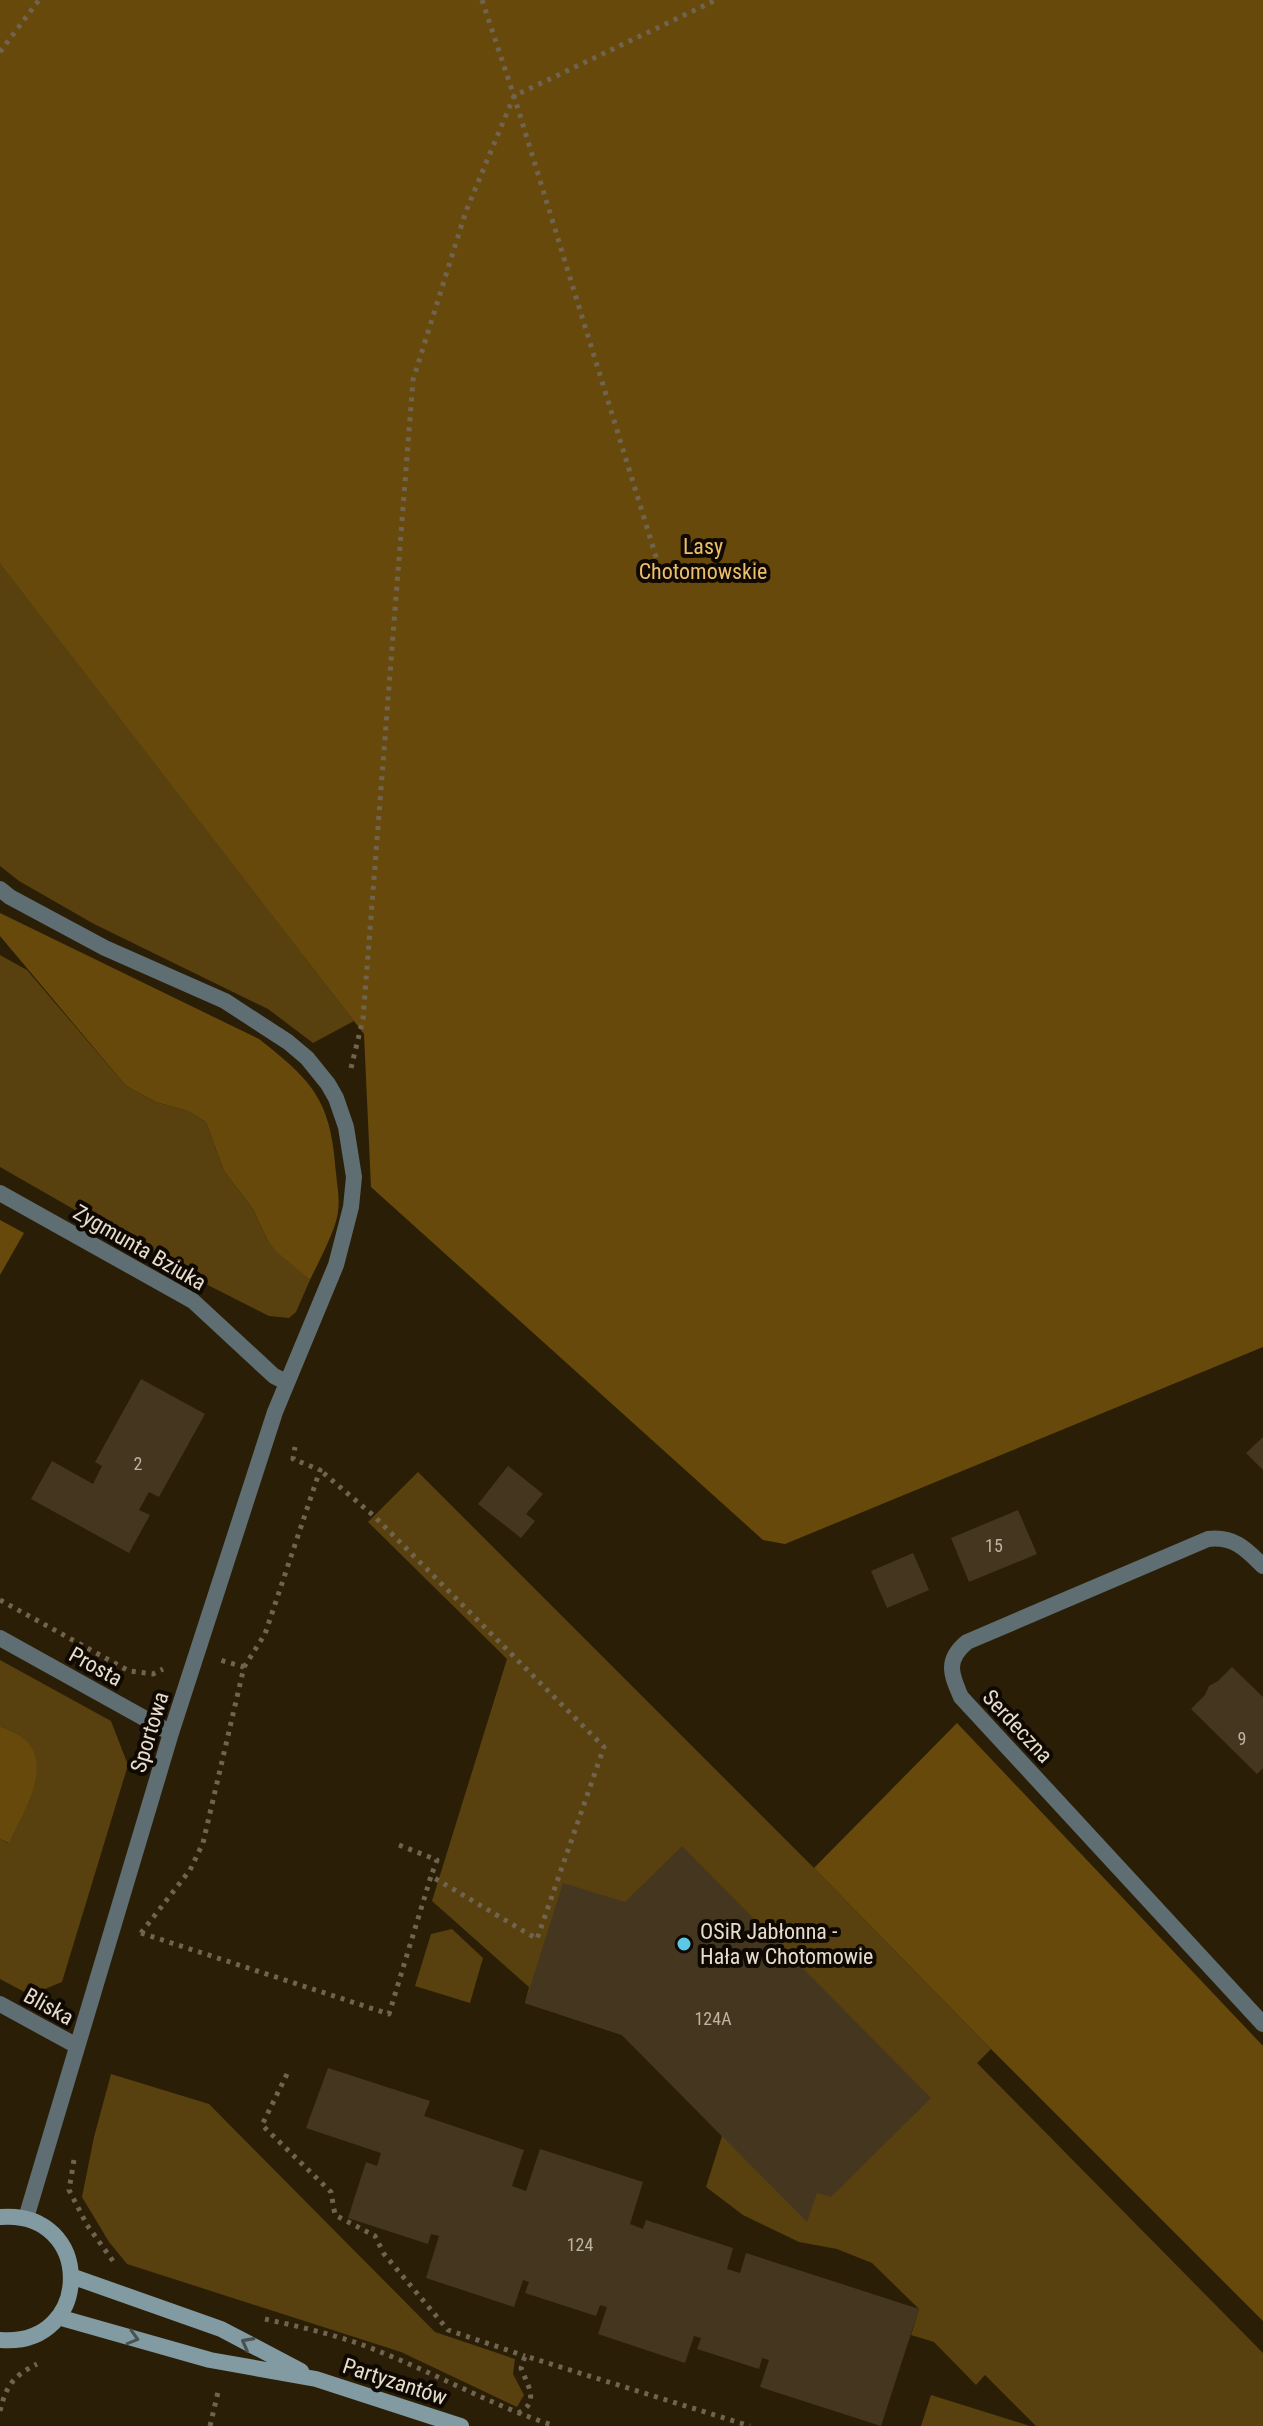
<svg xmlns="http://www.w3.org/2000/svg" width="1263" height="2426" viewBox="0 0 1263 2426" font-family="'Roboto Condensed',sans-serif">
  <rect width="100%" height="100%" fill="#2b1e06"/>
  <path fill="#58400f" d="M 0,563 L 3,565 L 354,1021 L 313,1043 L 268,1009 L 94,924 L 19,881 L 0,866 Z
    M 0,955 L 27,970 L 126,1086 L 156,1102 L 188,1111 L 206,1122 L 224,1171 L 253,1209 L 268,1241 L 310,1280 L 296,1312 L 289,1318 L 269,1316 L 192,1277 L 0,1167 Z
    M 418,1472 L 814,1868 L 991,2049 L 977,2063 L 1263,2353 L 1263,2426 L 1036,2426 L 985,2375 L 976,2385 L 934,2342 L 911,2335 L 919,2309 L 872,2263 L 837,2249 L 799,2242 L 743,2215 L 706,2187 L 722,2136 L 622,2035 L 525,2003 L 529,1987 L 432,1901 L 507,1659 L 368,1522 Z
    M 0,1660 L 111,1721 L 128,1765 L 62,1982 L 30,1995 L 0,1979 L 0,1839 L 8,1843 L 24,1739 L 0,1726 Z
    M 452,1929 L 483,1958 L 470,2003 L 415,1986 L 431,1934 Z
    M 111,2074 L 209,2104 L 435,2332 L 515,2359 L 513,2374 L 524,2395 L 517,2407 L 401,2352 L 127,2264 L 109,2242 L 82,2197 L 94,2137 Z
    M 931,2395 L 1030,2426 L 921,2426 Z"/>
  <path fill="#674a0b" d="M 0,0 L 1263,0 L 1263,1347 L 785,1544 L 763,1540 L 371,1187 L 364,1034 L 0,563 Z
    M 0,913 L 259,1039 C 314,1082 331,1101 336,1173 C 337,1185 340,1199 338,1211 C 337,1228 318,1263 310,1280 L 277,1252 L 268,1241 L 253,1209 L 224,1171 L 206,1122 L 188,1111 L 156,1102 L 126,1086 L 0,936 Z
    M 0,1220 L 24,1233 L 0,1275 Z
    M 957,1723 L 1263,2046 L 1263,2321 L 991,2049 L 814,1868 Z
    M 0,1726 C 7,1730 16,1733 23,1738 C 55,1764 22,1814 9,1843 L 0,1839 Z"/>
  <path fill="#45371f" d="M 141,1379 L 205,1414 L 159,1497 L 149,1492 L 139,1510 L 150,1515 L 129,1553 L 31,1499 L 52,1461 L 93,1484 L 102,1466 L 95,1462 Z
    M 1263,1437 L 1263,1470 L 1246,1453 Z
    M 508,1466 L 543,1494 L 526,1514 L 535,1521 L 521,1538 L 478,1504 Z
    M 1018,1510 L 1037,1554 L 969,1582 L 951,1538 Z
    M 913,1553 L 929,1590 L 887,1608 L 871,1571 Z
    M 1232,1667 L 1263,1697 L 1263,1768 L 1257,1774 L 1191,1709 L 1205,1695 L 1209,1686 L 1218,1681 Z
    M 682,1846 L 931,2098 L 831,2197 L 817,2193 L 807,2222 L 622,2035 L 525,2003 L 563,1883 L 625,1902 Z
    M 328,2068 L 430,2101 L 424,2116 L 524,2150 L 512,2186 L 526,2191 L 540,2149 L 643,2182 L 630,2224 L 643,2229 L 646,2220 L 733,2248 L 727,2269 L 740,2273 L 746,2253 L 919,2309 L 881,2426 L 760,2387 L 769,2360 L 762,2358 L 759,2369 L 697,2349 L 701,2338 L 694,2336 L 685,2363 L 598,2334 L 607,2307 L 600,2305 L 596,2316 L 525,2293 L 529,2282 L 523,2280 L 514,2307 L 426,2278 L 439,2236 L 431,2234 L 428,2244 L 348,2218 L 366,2162 L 377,2166 L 381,2153 L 306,2128 Z"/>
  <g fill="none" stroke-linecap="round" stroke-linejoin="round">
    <path stroke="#706450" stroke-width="5" stroke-dasharray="4 6" stroke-linecap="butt" d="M 482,0 L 514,96 L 657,560
      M 0,52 L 39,0
      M 351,1068 L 363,1019 L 413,380 L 466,211 L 514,96 L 716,0
      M 0,1600 L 129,1671 L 153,1674 L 163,1669
      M 244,1667 L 265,1634 L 320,1470 L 293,1459 L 295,1447
      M 399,1845 L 437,1860 L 431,1876
      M 141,1933 L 389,2014 L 431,1876 L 537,1939 L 604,1747 L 374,1516 L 320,1470
      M 141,1933 L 190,1870 L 203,1843 L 244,1667 L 220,1660
      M 287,2074 L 262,2125 L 331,2192 L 335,2215 L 375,2236 L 384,2254 L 448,2330 L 525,2356
      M 74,2160 L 69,2190 L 87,2225 L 113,2261
      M 265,2319 C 305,2328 346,2337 383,2353 C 440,2376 494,2406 552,2425
      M 0,2411 C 6,2386 13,2376 37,2364
      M 518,2413 C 540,2403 528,2386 521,2368 L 525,2356 L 750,2426
      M 210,2426 L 219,2388"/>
    <path stroke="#5f6e72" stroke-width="16" d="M 0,889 L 10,897 L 105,948 L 225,1001 L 288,1042 L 307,1058 L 328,1084 L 336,1098 L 346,1127 L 354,1177 L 351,1207 L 336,1265 L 275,1412 L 171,1733 L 26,2218
      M 0,1193 L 193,1301 L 274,1376 L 286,1382
      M 1263,1566 C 1246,1549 1234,1536 1208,1539 L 967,1642 C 945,1660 951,1674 961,1697 L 1263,2024
      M 0,1638 L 171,1733
      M 0,2004 L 77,2046"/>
    <path stroke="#829aa1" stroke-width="16" d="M 0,2217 C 95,2209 94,2348 0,2340
      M 71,2276 L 221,2329 L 301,2371
      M 58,2317 L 210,2360 L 316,2379 L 461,2426"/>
  </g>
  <defs><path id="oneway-chevron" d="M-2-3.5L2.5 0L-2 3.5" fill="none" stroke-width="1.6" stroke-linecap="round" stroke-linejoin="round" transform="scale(2)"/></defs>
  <g stroke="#485252">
    <use href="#oneway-chevron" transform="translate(133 2338) rotate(16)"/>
    <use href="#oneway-chevron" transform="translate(247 2343) rotate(-152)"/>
  </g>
  <circle fill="#5bc8e6" stroke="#0f0902" stroke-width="3" cx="684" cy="1944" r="8"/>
  <g text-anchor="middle" stroke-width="8" stroke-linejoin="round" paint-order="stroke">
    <g font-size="18" fill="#beb4a3">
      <text x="138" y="1470">2</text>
      <text x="994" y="1552">15</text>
      <text x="1242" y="1745">9</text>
      <text x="713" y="2025">124A</text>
      <text x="580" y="2251">124</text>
    </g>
    <g font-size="22" fill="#edbf6d" stroke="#0f0902">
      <text x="703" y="554">Lasy<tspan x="703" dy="25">Chotomowskie</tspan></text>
    </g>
    <g font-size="22" fill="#e6ddcf" stroke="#0f0902">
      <text transform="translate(140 1247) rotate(30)" y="8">Zygmunta Bziuka</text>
      <text transform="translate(96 1666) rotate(29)" y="8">Prosta</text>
      <text transform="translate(1018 1726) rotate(47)" y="8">Serdeczna</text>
      <text transform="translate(149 1732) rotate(-73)" y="8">Sportowa</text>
      <text transform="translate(49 2006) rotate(29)" y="8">Bliska</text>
      <text transform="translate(395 2381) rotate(18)" y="8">Partyzantów</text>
    </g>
    <g font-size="22" fill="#e6ddcf" stroke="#0f0902" text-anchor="start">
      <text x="700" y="1939">OSiR Jabłonna -<tspan x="700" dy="25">Hała w Chotomowie</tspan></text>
    </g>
  </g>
</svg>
